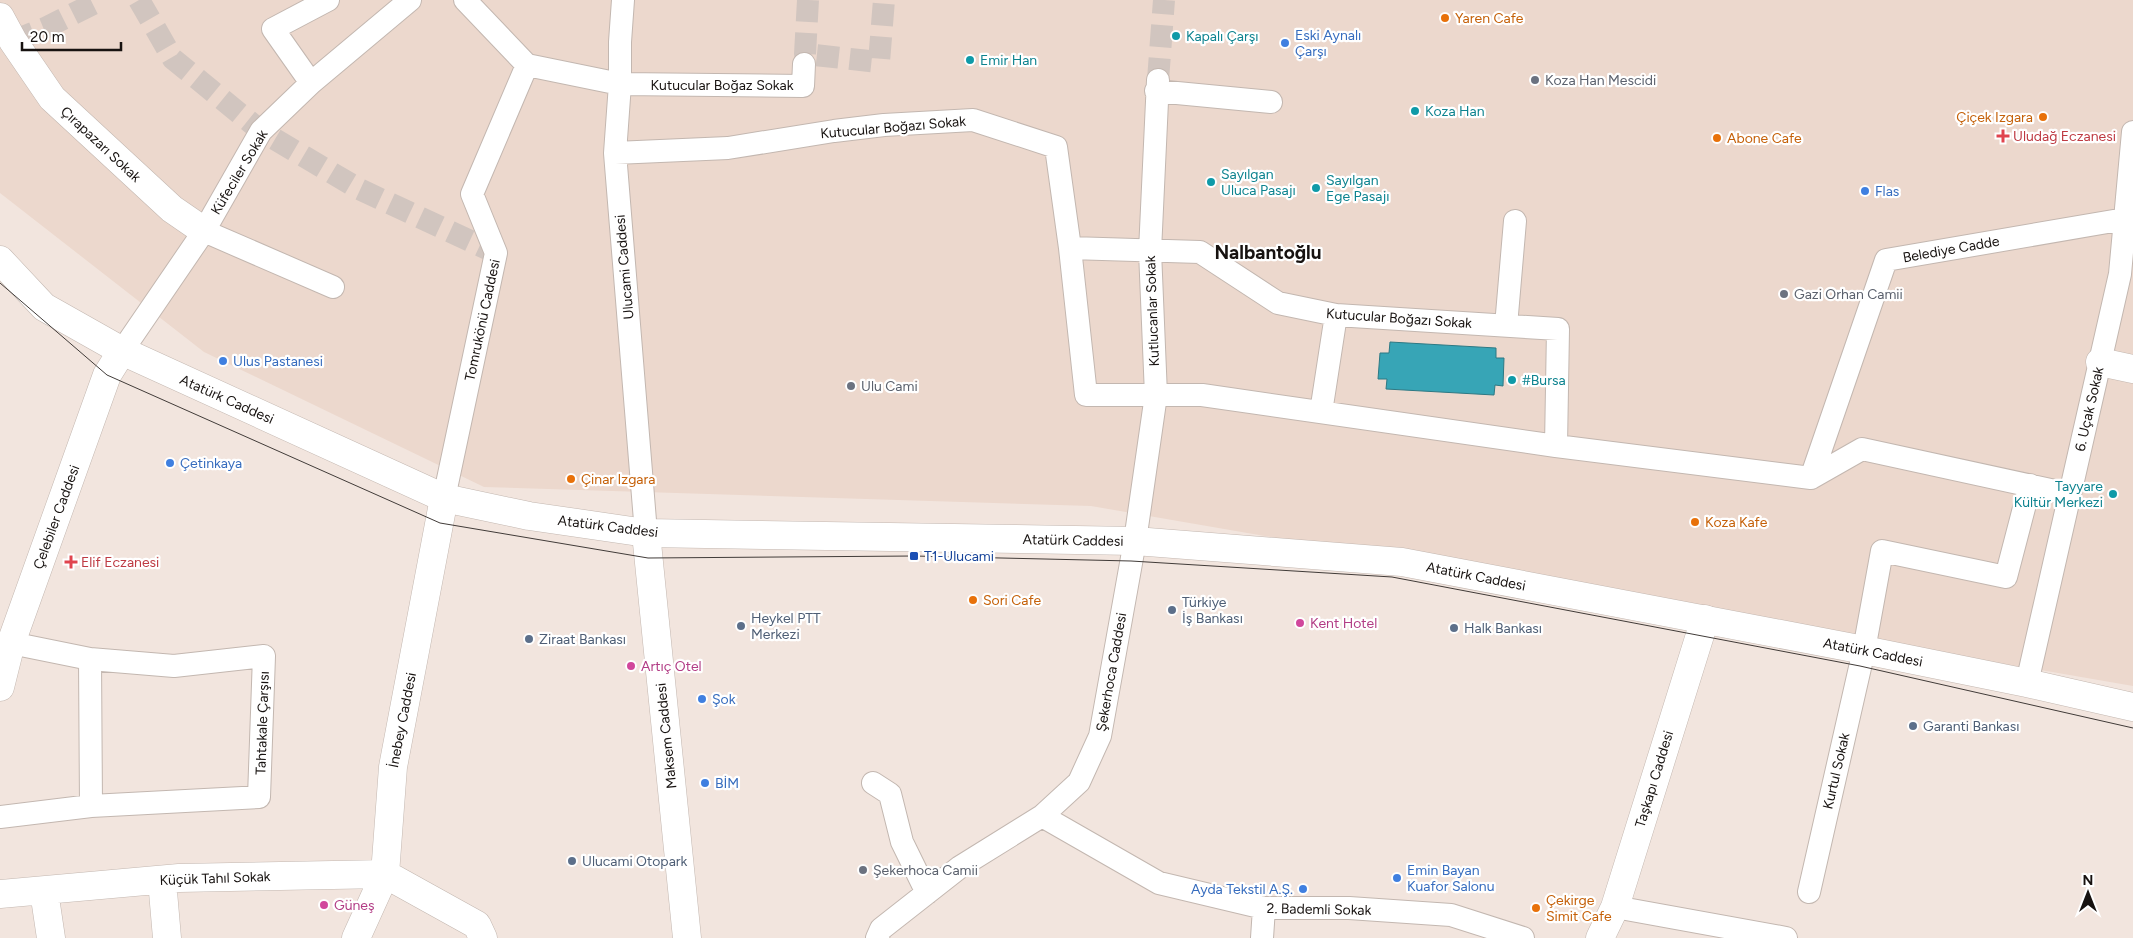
<svg xmlns="http://www.w3.org/2000/svg" width="2133" height="938" viewBox="0 0 2133 938" font-family="Figtree,sans-serif">
  <rect width="100%" height="100%" fill="#f2e5de"/>
  <path fill="#ecd8cd" d="M 0,0 L 2133,0 L 2133,686 L 1091,506 L 484,487 L 204,352 L 0,193 Z"/>
  <path fill="#37a5b6" stroke="#2d7984" d="M 1390,342 L 1496,348 L 1496,358 L 1504,358 L 1503,386 L 1495,385 L 1494,395 L 1386,389 L 1387,379 L 1378,379 L 1380,353 L 1389,353 Z"/>
  <g fill="none" stroke-linecap="round" stroke-linejoin="round">
    <path stroke="#d1c5bf" stroke-width="22" stroke-dasharray="22 11" stroke-linecap="butt" d="M 139,0 L 173,59 L 261,131 L 359,189 L 496,253
      M 808,0 L 805,54 L 879,62 L 884,0
      M 13,41 L 45,28 L 101,0
      M 1158,80 L 1164,0"/>
    <defs>
      <path id="pedestrian" d="M 623,0 L 620,42 L 620,84 L 615,153 L 646,533
        M 527,65 L 620,84 L 803,86 L 804,64
        M 311,83 L 273,29 L 328,0
        M 1156,91 L 1271,102
        M 615,153 L 728,148 L 834,131 L 884,125 L 973,120 L 1056,147 L 1070,248 L 1200,252 L 1278,303 L 1336,315 L 1558,329 L 1556,446 L 1811,478 L 1862,449 L 2069,494
        M 204,231 L 333,287
        M 1070,248 L 1086,395 L 1202,395 L 1556,446
        M 1506,326 L 1515,221
        M 122,351 L 204,231 L 261,131 L 311,83 L 410,0
        M 1321,412 L 1336,315
        M 1811,478 L 1886,260 L 2125,219 L 2133,219
        M 444,498 L 496,253 L 472,194 L 527,65 L 465,0
        M 11,643 L 90,659 L 174,666 L 264,656 L 259,797 L 91,806 L 90,659
        M 2027,683 L 2120,274 L 2133,132
        M 873,783 L 890,794 L 902,842 L 927,893
        M 1042,816 L 1159,883 L 1264,908 L 1349,908 L 1451,915 L 1523,938
        M 0,817 L 91,806
        M 1809,892 L 1864,650 L 1882,551 L 2006,577 L 2030,485
        M 1615,907 L 1786,938
        M 877,938 L 881,929 L 960,867 L 1042,816 L 1079,782 L 1100,736 L 1135,541 L 1156,395 L 1150,251 L 1158,80
        M 1262,938 L 1264,908"/>
      <path id="minor" d="M 0,17 L 13,41 L 52,98 L 172,209 L 204,231
        M 2100,362 L 2133,369
        M 0,687 L 11,643 L 107,375 L 122,351
        M 385,874 L 477,925 L 483,938
        M 162,880 L 167,938
        M 44,891 L 51,938
        M 0,894 L 179,878 L 385,874
        M 356,938 L 385,874 L 393,767 L 444,498
        M 1600,938 L 1615,907 L 1705,619"/>
      <path id="secondary" d="M 646,533 L 687,938"/>
      <path id="primary" d="M 0,260 L 44,307 L 122,351 L 444,498 L 529,516 L 646,533 L 1135,541 L 1402,562 L 1864,650 L 2027,683 L 2133,707"/>
    </defs>
    <use href="#pedestrian" stroke="#c3b7b0" stroke-width="24"/>
    <use href="#minor" stroke="#c3b7b0" stroke-width="29"/>
    <use href="#secondary" stroke="#c3b7b0" stroke-width="29"/>
    <use href="#primary" stroke="#c3b7b0" stroke-width="29"/>
    <use href="#pedestrian" stroke="#fff" stroke-width="22"/>
    <use href="#minor" stroke="#fff" stroke-width="28"/>
    <use href="#secondary" stroke="#fff" stroke-width="28"/>
    <use href="#primary" stroke="#fff" stroke-width="28"/>
    <path stroke="#413b38" stroke-width="1" d="M 0,283 L 107,375 L 440,523 L 648,558 L 914,556 L 1131,561 L 1392,577 L 1860,666 L 2133,728"/>
  </g>
  <g fill="#e8710a" stroke="#fff" stroke-width="2">
    <circle cx="1445" cy="18" r="5"/>
    <circle cx="2043" cy="117" r="5"/>
    <circle cx="1717" cy="138" r="5"/>
    <circle cx="571" cy="479" r="5"/>
    <circle cx="1695" cy="522" r="5"/>
    <circle cx="973" cy="600" r="5"/>
    <circle cx="1536" cy="908" r="5"/>
  </g>
  <g fill="#0f9aa8" stroke="#fff" stroke-width="2">
    <circle cx="1176" cy="36" r="5"/>
    <circle cx="970" cy="60" r="5"/>
    <circle cx="1415" cy="111" r="5"/>
    <circle cx="1211" cy="182" r="5"/>
    <circle cx="1316" cy="188" r="5"/>
    <circle cx="1512" cy="380" r="5"/>
    <circle cx="2113" cy="494" r="5"/>
  </g>
  <g fill="#3f7fe0" stroke="#fff" stroke-width="2">
    <circle cx="1285" cy="43" r="5"/>
    <circle cx="1865" cy="191" r="5"/>
    <circle cx="223" cy="361" r="5"/>
    <circle cx="170" cy="463" r="5"/>
    <circle cx="702" cy="699" r="5"/>
    <circle cx="705" cy="783" r="5"/>
    <circle cx="1397" cy="878" r="5"/>
    <circle cx="1303" cy="889" r="5"/>
  </g>
  <g fill="#6b7280" stroke="#fff" stroke-width="2">
    <circle cx="1535" cy="80" r="5"/>
    <circle cx="1784" cy="294" r="5"/>
    <circle cx="851" cy="386" r="5"/>
    <circle cx="863" cy="870" r="5"/>
  </g>
  <g fill="#e0444e" stroke="#fff" stroke-width="2">
    <path d="M2000.5 128.5h5v5h5v5h-5v5h-5v-5h-5v-5h5z"/>
    <path d="M68.5 554.5h5v5h5v5h-5v5h-5v-5h-5v-5h5z"/>
  </g>
  <rect fill="#1a4fb4" stroke="#fff" stroke-width="2" x="909" y="551" width="10" height="10" rx="2.5"/>
  <g fill="#5c6f8a" stroke="#fff" stroke-width="2">
    <circle cx="1172" cy="610" r="5"/>
    <circle cx="741" cy="626" r="5"/>
    <circle cx="1454" cy="628" r="5"/>
    <circle cx="529" cy="639" r="5"/>
    <circle cx="1913" cy="726" r="5"/>
    <circle cx="572" cy="861" r="5"/>
  </g>
  <g fill="#d1479c" stroke="#fff" stroke-width="2">
    <circle cx="1300" cy="623" r="5"/>
    <circle cx="631" cy="666" r="5"/>
    <circle cx="324" cy="905" r="5"/>
  </g>
  <g text-anchor="middle" stroke-width="4.5" stroke-linejoin="round" paint-order="stroke">
    <g font-size="14" fill="#c56008" stroke="#fff" text-anchor="start">
      <text x="1455" y="23">Yaren Cafe</text>
      <text x="2033" y="122" text-anchor="end">Çiçek Izgara</text>
      <text x="1727" y="143">Abone Cafe</text>
      <text x="581" y="484">Çinar Izgara</text>
      <text x="1705" y="527">Koza Kafe</text>
      <text x="983" y="605">Sori Cafe</text>
      <text x="1546" y="905">Çekirge<tspan x="1546" dy="16">Simit Cafe</tspan></text>
    </g>
    <g font-size="14" fill="#366cbe" stroke="#fff" text-anchor="start">
      <text x="1295" y="40">Eski Aynalı<tspan x="1295" dy="16">Çarşı</tspan></text>
      <text x="1875" y="196">Flas</text>
      <text x="233" y="366">Ulus Pastanesi</text>
      <text x="180" y="468">Çetinkaya</text>
      <text x="712" y="704">Şok</text>
      <text x="715" y="788">BİM</text>
      <text x="1407" y="875">Emin Bayan<tspan x="1407" dy="16">Kuafor Salonu</tspan></text>
      <text x="1293" y="894" text-anchor="end">Ayda Tekstil A.Ş.</text>
    </g>
    <g font-size="14" fill="#0d838f" stroke="#fff" text-anchor="start">
      <text x="1186" y="41">Kapalı Çarşı</text>
      <text x="980" y="65">Emir Han</text>
      <text x="1425" y="116">Koza Han</text>
      <text x="1221" y="179">Sayılgan<tspan x="1221" dy="16">Uluca Pasajı</tspan></text>
      <text x="1326" y="185">Sayılgan<tspan x="1326" dy="16">Ege Pasajı</tspan></text>
      <text x="1522" y="385">#Bursa</text>
      <text x="2103" y="491" text-anchor="end">Tayyare<tspan x="2103" dy="16">Kültür Merkezi</tspan></text>
    </g>
    <g font-size="14" fill="#5b616d" stroke="#fff" text-anchor="start">
      <text x="1545" y="85">Koza Han Mescidi</text>
      <text x="1794" y="299">Gazi Orhan Camii</text>
      <text x="861" y="391">Ulu Cami</text>
      <text x="873" y="875">Şekerhoca Camii</text>
    </g>
    <g font-size="14" fill="#171210" stroke="#fff">
      <text x="722" y="90">Kutucular Boğaz Sokak</text>
      <text transform="translate(893 127) rotate(-5)" y="5">Kutucular Boğazı Sokak</text>
      <text transform="translate(101 144) rotate(43)" y="5">Çırapazarı Sokak</text>
      <text transform="translate(239 172) rotate(-59)" y="5">Küfeciler Sokak</text>
      <text transform="translate(1951 249) rotate(-10)" y="5">Belediye Cadde</text>
      <text transform="translate(624 267) rotate(-95)" y="5">Ulucami Caddesi</text>
      <text transform="translate(1152 311) rotate(-92)" y="5">Kutlucanlar Sokak</text>
      <text transform="translate(1399 318) rotate(4)" y="5">Kutucular Boğazı Sokak</text>
      <text transform="translate(482 320) rotate(-78)" y="5">Tomrukönü Caddesi</text>
      <text transform="translate(227 399) rotate(24)" y="5">Atatürk Caddesi</text>
      <text transform="translate(2089 409) rotate(-77)" y="5">6. Uçak Sokak</text>
      <text transform="translate(56 517) rotate(-70)" y="5">Çelebiler Caddesi</text>
      <text transform="translate(608 526) rotate(7)" y="5">Atatürk Caddesi</text>
      <text transform="translate(1073 540) rotate(1)" y="5">Atatürk Caddesi</text>
      <text transform="translate(1476 576) rotate(11)" y="5">Atatürk Caddesi</text>
      <text transform="translate(1873 652) rotate(11)" y="5">Atatürk Caddesi</text>
      <text transform="translate(1111 672) rotate(-80)" y="5">Şekerhoca Caddesi</text>
      <text transform="translate(402 720) rotate(-79)" y="5">İnebey Caddesi</text>
      <text transform="translate(262 723) rotate(-88)" y="5">Tahtakale Çarşısı</text>
      <text transform="translate(666 736) rotate(-96)" y="5">Maksem Caddesi</text>
      <text transform="translate(1836 771) rotate(-77)" y="5">Kurtul Sokak</text>
      <text transform="translate(1654 779) rotate(-73)" y="5">Taşkapı Caddesi</text>
      <text transform="translate(215 878) rotate(-2)" y="5">Küçük Tahıl Sokak</text>
      <text transform="translate(1319 909) rotate(1)" y="5">2. Bademli Sokak</text>
    </g>
    <g font-size="14" fill="#be3a42" stroke="#fff" text-anchor="start">
      <text x="2013" y="141">Uludağ Eczanesi</text>
      <text x="81" y="567">Elif Eczanesi</text>
    </g>
    <g font-size="14" fill="#164399" stroke="#fff" text-anchor="start">
      <text x="924" y="561">T1-Ulucami</text>
    </g>
    <g font-size="14" fill="#4e5e75" stroke="#fff" text-anchor="start">
      <text x="1182" y="607">Türkiye<tspan x="1182" dy="16">İş Bankası</tspan></text>
      <text x="751" y="623">Heykel PTT<tspan x="751" dy="16">Merkezi</tspan></text>
      <text x="1464" y="633">Halk Bankası</text>
      <text x="539" y="644">Ziraat Bankası</text>
      <text x="1923" y="731">Garanti Bankası</text>
      <text x="582" y="866">Ulucami Otopark</text>
    </g>
    <g font-size="14" fill="#b23c85" stroke="#fff" text-anchor="start">
      <text x="1310" y="628">Kent Hotel</text>
      <text x="641" y="671">Artıç Otel</text>
      <text x="334" y="910">Güneş</text>
    </g>
    <g font-size="19" font-weight="bold" fill="#171210" stroke="#fff">
      <text x="1268" y="259">Nalbantoğlu</text>
    </g>
  </g>
  <g transform="translate(2088 893)" stroke="#ffffff" stroke-width="4" paint-order="stroke">
  <path d="M0-4L9 19L0 12L-9 19Z" fill="#171210"/>
  <text y="-8" font-size="14" font-weight="bold" text-anchor="middle" fill="#171210">N</text>
  </g>
  <path d="M22 42v8h99v-8" fill="none" stroke="#171210" stroke-width="2.5"/>
  <text x="30" y="42" font-size="15" fill="#171210" stroke="#ffffff" stroke-width="4" paint-order="stroke">20 m</text>
</svg>
